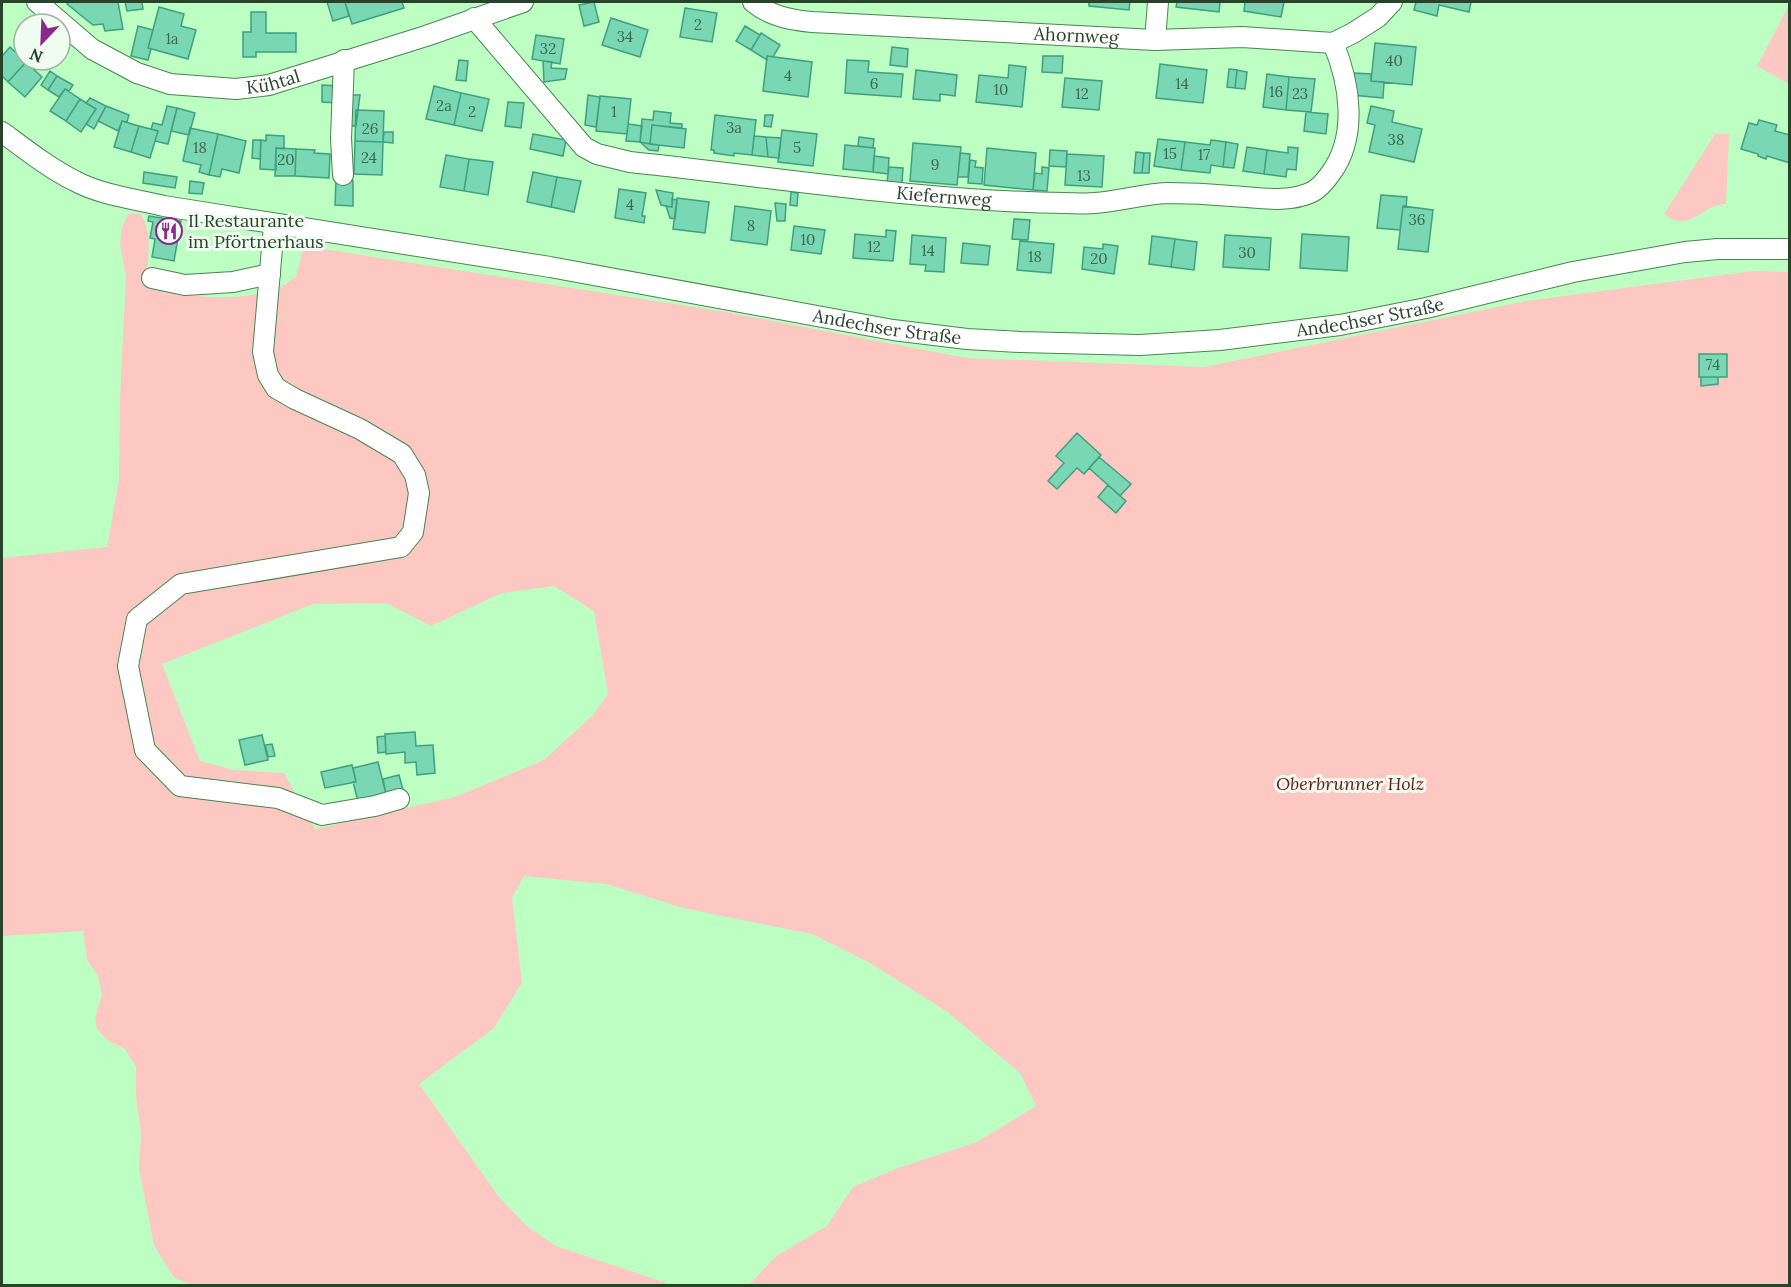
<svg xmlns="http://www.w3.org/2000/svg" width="1791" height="1287" viewBox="0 0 1791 1287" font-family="Lora,serif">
  <rect width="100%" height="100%" fill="#bdffc2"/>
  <path fill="#fdc8c1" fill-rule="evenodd" d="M 1789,5 L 1789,84 L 1757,66 Z
    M 1715,134 L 1729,134 L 1726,204 C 1700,204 1691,235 1664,214 Z
    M 128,214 L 140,214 C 154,231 147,263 146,284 C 182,299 239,302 276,289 C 283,286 290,281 296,277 L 304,246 L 720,311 L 967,358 L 1204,367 L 1526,301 L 1753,271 L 1789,272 L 1789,1285 L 749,1285 L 776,1256 L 827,1226 L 853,1187 L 898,1168 L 977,1142 L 1036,1106 L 1020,1073 L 946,1011 L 870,963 L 812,934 L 683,908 L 607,884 L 524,876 L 512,898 L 522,983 L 493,1029 L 419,1084 L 499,1197 L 527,1226 L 556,1246 L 672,1285 L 192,1285 L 175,1278 L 170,1272 L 154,1245 L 139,1169 L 141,1134 L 136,1096 L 136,1067 L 125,1049 L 108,1041 L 97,1029 L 95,1018 L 102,995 L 98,976 L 87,960 L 83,931 L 2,936 L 2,558 L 107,547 L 119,480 L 120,397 L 126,276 L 120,244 L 122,227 ZM 554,586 L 594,611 L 608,694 L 593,715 L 544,760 L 455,797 L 315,829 L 284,773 L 234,770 L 200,761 L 162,664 L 313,604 L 386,603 L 431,626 L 502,593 Z"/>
  <path fill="#79d7b3" stroke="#3f9f7e" stroke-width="1.5" d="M 69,2 L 118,2 L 123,29 L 105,31 L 103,24 L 93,25 L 67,4 Z
    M 125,2 L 142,2 L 143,9 L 127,11 Z
    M 327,2 L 345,2 L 349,16 L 333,21 Z
    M 345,2 L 402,2 L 404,8 L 352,24 Z
    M 594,2 L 599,22 L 584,26 L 579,5 Z
    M 1089,2 L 1130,2 L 1129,10 L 1089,6 Z
    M 1177,2 L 1220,2 L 1219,12 L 1176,7 Z
    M 1245,2 L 1284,2 L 1281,17 L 1244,11 Z
    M 1416,2 L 1471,2 L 1469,12 L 1439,5 L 1437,16 L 1414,10 Z
    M 159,7 L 184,14 L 181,26 L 196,30 L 188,59 L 148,48 Z
    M 685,8 L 717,13 L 712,42 L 680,37 Z
    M 251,12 L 266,12 L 266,33 L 296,33 L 296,52 L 256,52 L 256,57 L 243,57 L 243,32 L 251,32 Z
    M 611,18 L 648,30 L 640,57 L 602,45 Z
    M 138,26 L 153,30 L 148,48 L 151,49 L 148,60 L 131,56 Z
    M 745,26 L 760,35 L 751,50 L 736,41 Z
    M 761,33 L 780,45 L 773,57 L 767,56 L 767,60 L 751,50 Z
    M 536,35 L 564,39 L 560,64 L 532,59 Z
    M 1375,43 L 1416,47 L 1412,85 L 1371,81 Z
    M 10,47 L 26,62 L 8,82 L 2,76 L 2,56 Z
    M 892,47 L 908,49 L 907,67 L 890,65 Z
    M 767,56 L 812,62 L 808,97 L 763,91 Z
    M 1043,56 L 1063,56 L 1062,73 L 1042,72 Z
    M 459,60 L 468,61 L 466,81 L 456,80 Z
    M 847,60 L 869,61 L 868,72 L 903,74 L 901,97 L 845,93 Z
    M 543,61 L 552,62 L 551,68 L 567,69 L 565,79 L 544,82 Z
    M 26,62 L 42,77 L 25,97 L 8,82 Z
    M 1160,64 L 1207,70 L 1203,103 L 1156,98 Z
    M 1009,65 L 1026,67 L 1022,107 L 976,102 L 979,75 L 1008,78 Z
    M 1229,69 L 1237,70 L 1235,88 L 1227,87 Z
    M 916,70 L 957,75 L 955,96 L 940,94 L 940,101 L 913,99 Z
    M 1237,70 L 1247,72 L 1245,89 L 1235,88 Z
    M 50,71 L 57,76 L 48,90 L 41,85 Z
    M 1353,73 L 1371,74 L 1371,81 L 1384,82 L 1383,98 L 1351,95 Z
    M 1267,74 L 1289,77 L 1286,110 L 1263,107 Z
    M 57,76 L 73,85 L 69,91 L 65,89 L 59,97 L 48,90 Z
    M 1289,77 L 1315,79 L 1311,112 L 1286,110 Z
    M 1065,78 L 1102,81 L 1099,110 L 1062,107 Z
    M 322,85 L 338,86 L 338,103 L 322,102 Z
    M 434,86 L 461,93 L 454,125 L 426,119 Z
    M 65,89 L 80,99 L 66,121 L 50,111 Z
    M 461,93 L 489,99 L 482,131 L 454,125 Z
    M 348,95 L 360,95 L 356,126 L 348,126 Z
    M 588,95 L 600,97 L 596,127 L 585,125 Z
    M 600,96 L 631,99 L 627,134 L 596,131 Z
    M 90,98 L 106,106 L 94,129 L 86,124 L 96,109 L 86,103 Z
    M 80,99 L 96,109 L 81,132 L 66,121 Z
    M 508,102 L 524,103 L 521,128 L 505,126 Z
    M 106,106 L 129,115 L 127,122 L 122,121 L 118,131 L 98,121 Z
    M 167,106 L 177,108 L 168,144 L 155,141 L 158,131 L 151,129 L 153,123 L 162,125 Z
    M 1371,106 L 1394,111 L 1392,122 L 1422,129 L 1414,162 L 1369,152 L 1375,125 L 1367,123 Z
    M 177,108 L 195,113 L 189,135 L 171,131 Z
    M 356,110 L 384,111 L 383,142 L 355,141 Z
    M 654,111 L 671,113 L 670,123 L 682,124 L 682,128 L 652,125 L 650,144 L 640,142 L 642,119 L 653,120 Z
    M 1306,112 L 1328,114 L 1326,134 L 1304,131 Z
    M 715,115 L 756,120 L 752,155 L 734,153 L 734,156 L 714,153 L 714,150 L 711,150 Z
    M 765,115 L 773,115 L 771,127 L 764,126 Z
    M 1759,120 L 1777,125 L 1775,131 L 1790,135 L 1790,163 L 1767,156 L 1766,159 L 1758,156 L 1758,154 L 1741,149 L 1749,123 L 1757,125 Z
    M 122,121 L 139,126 L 131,152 L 114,147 Z
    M 628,124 L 642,126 L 640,142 L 626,141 Z
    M 652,125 L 686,129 L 684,148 L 650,144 Z
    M 139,126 L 158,131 L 150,158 L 131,152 Z
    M 190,128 L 218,134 L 209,175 L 199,172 L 201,165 L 183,161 Z
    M 782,130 L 817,134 L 813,166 L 778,162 Z
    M 384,132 L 393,132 L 393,143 L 383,142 Z
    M 218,134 L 246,141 L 239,173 L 222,169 L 220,177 L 209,175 Z
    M 533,134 L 566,140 L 563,156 L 530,149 Z
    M 266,135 L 284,136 L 284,149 L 276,148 L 276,170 L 260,169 L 261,140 L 266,141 Z
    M 754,136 L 766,137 L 768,157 L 752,155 Z
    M 766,137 L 781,138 L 779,158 L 768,157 Z
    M 859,137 L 874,139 L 873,148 L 858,146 Z
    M 1158,139 L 1185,142 L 1181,170 L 1154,166 Z
    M 253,140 L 261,140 L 260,159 L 252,158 Z
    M 1211,140 L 1226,142 L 1223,167 L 1211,165 L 1210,173 L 1181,170 L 1185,142 L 1210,145 Z
    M 355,141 L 383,142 L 382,175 L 354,174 Z
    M 640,142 L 659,145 L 658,151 L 649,150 Z
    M 1226,142 L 1238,144 L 1234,168 L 1223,167 Z
    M 913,143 L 961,147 L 957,185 L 910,181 Z
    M 845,145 L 875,148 L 873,172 L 843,169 Z
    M 1247,147 L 1267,150 L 1264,174 L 1243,171 Z
    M 1288,147 L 1298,148 L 1296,170 L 1287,169 L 1286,177 L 1264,174 L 1267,150 L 1288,153 Z
    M 276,148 L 296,149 L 295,176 L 275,176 Z
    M 987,148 L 1036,153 L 1033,190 L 984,185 Z
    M 296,149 L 315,150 L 314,153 L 330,154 L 329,178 L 295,176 Z
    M 1050,150 L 1067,151 L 1066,167 L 1049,166 Z
    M 1136,152 L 1144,153 L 1142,173 L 1134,173 Z
    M 960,153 L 970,154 L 968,177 L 958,177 Z
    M 1144,153 L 1150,153 L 1149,173 L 1142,173 Z
    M 1067,154 L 1104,156 L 1102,187 L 1065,185 Z
    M 446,155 L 469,159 L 464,191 L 440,187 Z
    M 874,156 L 889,158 L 888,174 L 873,172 Z
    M 469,159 L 493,162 L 488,195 L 464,191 Z
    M 970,160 L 976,161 L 975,167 L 983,168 L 982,184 L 968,183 Z
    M 889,167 L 903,168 L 902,183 L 887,182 Z
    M 1042,167 L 1049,168 L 1047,191 L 1033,190 L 1035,173 L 1042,174 Z
    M 144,172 L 177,177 L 175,188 L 143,183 Z
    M 533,172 L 557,177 L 551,207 L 527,202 Z
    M 557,177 L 581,181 L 574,212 L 551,207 Z
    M 336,180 L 353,181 L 353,206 L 335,205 Z
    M 190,181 L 204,183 L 202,194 L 189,193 Z
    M 619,189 L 646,193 L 642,216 L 645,216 L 644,223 L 615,218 Z
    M 656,190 L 673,193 L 672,207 L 661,205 Z
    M 791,192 L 798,193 L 797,206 L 790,205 Z
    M 1381,195 L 1407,197 L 1406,207 L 1403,206 L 1400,230 L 1377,228 Z
    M 677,198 L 709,202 L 705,233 L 673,229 Z
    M 672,199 L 677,200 L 675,219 L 670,218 L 666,206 L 672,207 Z
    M 775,203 L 786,204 L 785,221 L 777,221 Z
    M 735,206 L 771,211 L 767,245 L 731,240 Z
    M 1403,206 L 1433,210 L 1428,252 L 1398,249 Z
    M 149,216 L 181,221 L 174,261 L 152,257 L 155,239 L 150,238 L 153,222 L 148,221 Z
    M 1014,219 L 1030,220 L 1028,240 L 1012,239 Z
    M 794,226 L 825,230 L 821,254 L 791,250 Z
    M 886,230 L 896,231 L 893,261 L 853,258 L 855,234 L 886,237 Z
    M 1302,234 L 1349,237 L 1347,271 L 1300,268 Z
    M 912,235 L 946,238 L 944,272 L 925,271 L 926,265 L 910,264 Z
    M 1225,235 L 1271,238 L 1269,270 L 1223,267 Z
    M 1152,236 L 1175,239 L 1171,267 L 1149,264 Z
    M 1175,239 L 1197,242 L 1194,270 L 1171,267 Z
    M 1020,241 L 1054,244 L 1051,273 L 1017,270 Z
    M 963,243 L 990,246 L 988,265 L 961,263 Z
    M 1103,244 L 1118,246 L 1114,274 L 1082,269 L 1084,247 L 1103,249 Z
    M 1699,354 L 1727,354 L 1727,377 L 1699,377 Z
    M 1701,377 L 1718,377 L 1718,384 L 1701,386 Z
    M 1077,433 L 1101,455 L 1084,474 L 1077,468 L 1057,489 L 1048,481 L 1064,463 L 1056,456 Z
    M 1099,457 L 1131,484 L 1120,496 L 1089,468 Z
    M 1108,485 L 1126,501 L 1116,513 L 1098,497 Z
    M 415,732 L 416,746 L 433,745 L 435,773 L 417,775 L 416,762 L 405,763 L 405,752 L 386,754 L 385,734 Z
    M 262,735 L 268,760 L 245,765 L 239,740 Z
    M 385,736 L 386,752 L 378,753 L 377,737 Z
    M 272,744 L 275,756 L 268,757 L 265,745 Z
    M 378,762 L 386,794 L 358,801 L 353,782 L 356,782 L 353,768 Z
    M 352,765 L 356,782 L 325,788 L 321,772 Z
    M 399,775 L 403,790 L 386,794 L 383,779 Z"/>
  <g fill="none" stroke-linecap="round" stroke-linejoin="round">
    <defs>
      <g id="minor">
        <path id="s1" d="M 37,2 L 92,49 L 137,73 L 170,84 L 236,89 L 269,85 L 426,36 L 523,2"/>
        <path id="s2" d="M 753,2 C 770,16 790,20 812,22 L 1155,40 L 1242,37 L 1333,43 L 1353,33 L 1378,17 L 1392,2"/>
        <path id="s3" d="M 474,18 L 584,147 L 597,154 L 630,162 C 774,177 918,201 1064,203 C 1074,203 1085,204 1095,203 C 1120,201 1143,194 1167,193 C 1189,193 1210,194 1231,196 C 1257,197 1287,204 1312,192 C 1320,188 1326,180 1331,173 C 1358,136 1350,83 1333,43"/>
        <path d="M 1155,40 L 1158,2"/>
        <path id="s4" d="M 2,132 C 25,149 49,168 75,181 C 101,195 135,199 164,206 L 550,267 L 893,330 L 967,339 L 1020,342 L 1140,345 L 1220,340 L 1340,325 L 1426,308 L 1573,272 L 1685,252 L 1718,249 L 1790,249"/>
        <path d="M 343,175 L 341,138 L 344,60"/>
        <path d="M 274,225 L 263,352 L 268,375 L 276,388 L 295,399 L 360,429 L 402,454 L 415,475 L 419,493 L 413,532 L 401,547 L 181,584 L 137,619 L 128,666 L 145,750 L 180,786 L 278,798 L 322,815 L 375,806 L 399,799"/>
        <path d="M 152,278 L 185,285 L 233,282 L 270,274"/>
      </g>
    </defs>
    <use href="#minor" stroke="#47854f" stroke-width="22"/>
    <use href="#minor" stroke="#fff" stroke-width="20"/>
  </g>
  <defs>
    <symbol id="restaurant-ring" viewBox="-11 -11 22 22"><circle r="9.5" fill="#f0fcf0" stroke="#8b278e" stroke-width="1.5"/><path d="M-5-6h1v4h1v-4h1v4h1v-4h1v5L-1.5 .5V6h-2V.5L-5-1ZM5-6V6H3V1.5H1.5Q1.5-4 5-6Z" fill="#8b278e"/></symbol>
  </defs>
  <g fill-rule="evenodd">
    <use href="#restaurant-ring" x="154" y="216" width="30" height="30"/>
  </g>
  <g text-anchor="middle" stroke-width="6" stroke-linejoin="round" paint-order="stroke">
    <g font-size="15" fill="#3d684d">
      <text x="698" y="30">2</text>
      <text x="625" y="42">34</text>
      <text x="172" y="44">1a</text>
      <text x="548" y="54">32</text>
      <text x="1394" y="66">40</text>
      <text x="788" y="81">4</text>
      <text x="874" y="89">6</text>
      <text x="1182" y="89">14</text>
      <text x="1001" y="95">10</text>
      <text x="1276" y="97">16</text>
      <text x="1082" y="99">12</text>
      <text x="1300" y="99">23</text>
      <text x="444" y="111">2a</text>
      <text x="472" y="117">2</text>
      <text x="614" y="117">1</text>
      <text x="734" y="133">3a</text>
      <text x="370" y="134">26</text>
      <text x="1396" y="145">38</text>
      <text x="200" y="153">18</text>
      <text x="797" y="153">5</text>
      <text x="1170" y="159">15</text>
      <text x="1204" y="160">17</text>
      <text x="369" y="163">24</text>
      <text x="286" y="165">20</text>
      <text x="935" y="170">9</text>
      <text x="1084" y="181">13</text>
      <text x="630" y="210">4</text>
      <text x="1417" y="225">36</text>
      <text x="751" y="231">8</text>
      <text x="808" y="245">10</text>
      <text x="874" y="252">12</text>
      <text x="928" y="256">14</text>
      <text x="1247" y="258">30</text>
      <text x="1035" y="262">18</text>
      <text x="1099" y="264">20</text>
      <text x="1713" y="370">74</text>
    </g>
    <g font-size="18" fill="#29432b" stroke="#f0fcf0">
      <text dy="6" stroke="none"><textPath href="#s2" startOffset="328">Ahornweg</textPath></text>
      <text dy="6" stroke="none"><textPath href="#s1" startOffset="262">Kühtal</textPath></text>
      <text dy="6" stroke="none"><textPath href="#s3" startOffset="534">Kiefernweg</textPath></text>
      <text dy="6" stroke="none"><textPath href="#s4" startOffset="1400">Andechser Straße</textPath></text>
      <text dy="6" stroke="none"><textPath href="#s4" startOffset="914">Andechser Straße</textPath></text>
    </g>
    <g font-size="18" fill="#29432b" stroke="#f0fcf0" text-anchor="start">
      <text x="188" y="227">Il Restaurante<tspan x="188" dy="21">im Pförtnerhaus</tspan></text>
    </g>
    <g font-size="18" font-style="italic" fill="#671916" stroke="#f0fcf0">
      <text x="1350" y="790">Oberbrunner Holz</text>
    </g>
  </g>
  <rect width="1791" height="1287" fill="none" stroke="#29432b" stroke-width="6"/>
  <g transform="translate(42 42) rotate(203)"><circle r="28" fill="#f0fcf0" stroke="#a0b2a1" stroke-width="1.5"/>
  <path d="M0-4.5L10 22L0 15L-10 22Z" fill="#8b278e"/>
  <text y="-9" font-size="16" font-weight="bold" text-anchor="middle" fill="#29432b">N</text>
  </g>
</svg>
